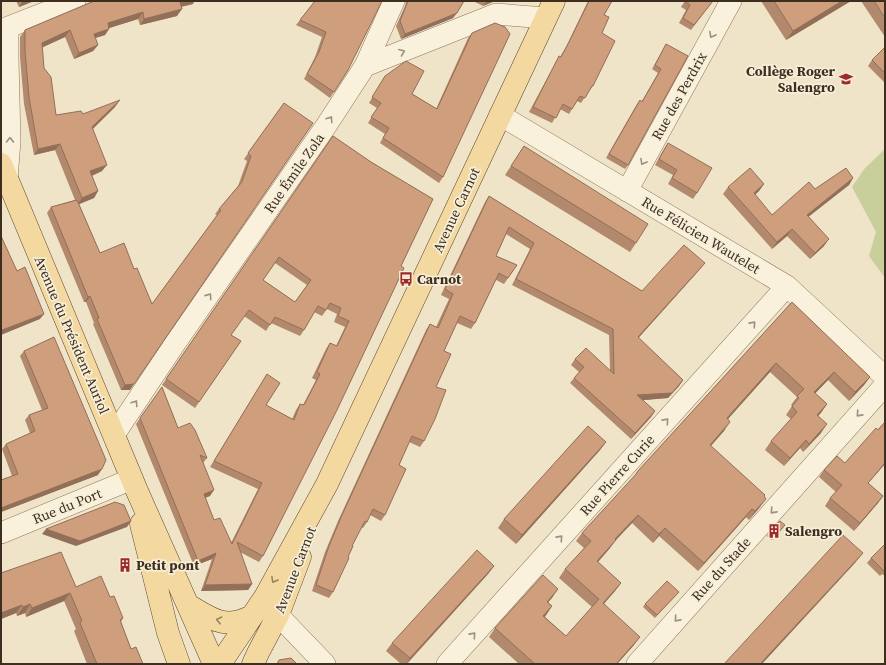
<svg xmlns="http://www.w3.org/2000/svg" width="886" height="665" viewBox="0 0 886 665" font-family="'Source Serif 4',serif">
  <rect width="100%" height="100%" fill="#f0e4c8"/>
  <path fill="#c9cf9b" d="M 885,149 L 885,278 L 869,256 L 876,232 L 852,187 L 865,168 Z"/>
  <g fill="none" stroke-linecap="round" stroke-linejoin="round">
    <defs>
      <path id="minor" d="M 1,30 L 75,1
        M 365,66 L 496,14 L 545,18
        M 500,115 L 787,286 L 885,377
        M 7,179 L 10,141 L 8,59 L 8,28
        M 627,191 L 731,1
        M 114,435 L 174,345 L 326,126 L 365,66 L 394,1
        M 1,533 L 132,479
        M 278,615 L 325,664
        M 447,664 L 787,286
        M 637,664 L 885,385"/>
      <path id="major" d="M 1,164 L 137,491 L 214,664
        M 141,524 L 168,633 L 179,664
        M 188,605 C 212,619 224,630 252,616
        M 220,664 L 265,597 L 327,484 L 554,1
        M 253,664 L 258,653 L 278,615 L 300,557"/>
    </defs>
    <use href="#minor" stroke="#8d765c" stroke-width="22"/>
    <use href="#major" stroke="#5b4430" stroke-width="23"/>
    <use href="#minor" stroke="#faf1dc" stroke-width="21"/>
    <use href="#major" stroke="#f3d9a0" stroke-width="22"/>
  </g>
  <path fill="#b2896c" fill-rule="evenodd" d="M 16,1 L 34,1 L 19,7 Z
    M 94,1 L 194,1 L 193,4 L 181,7 L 177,16 L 140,25 L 138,19 L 109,28 L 109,29 L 105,35 L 95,38 L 98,45 L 93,51 L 74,59 L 65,37 L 42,47 L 44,68 L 56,115 L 83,114 L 115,107 L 93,129 L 102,171 L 92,176 L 98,191 L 94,198 L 79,204 L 100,253 L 134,269 L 152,304 L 217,215 L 215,214 L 219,209 L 238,186 L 247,161 L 244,159 L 284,103 L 130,390 L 121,390 L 93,324 L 94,323 L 86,302 L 84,302 L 47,213 L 51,207 L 75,200 L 55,150 L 34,155 L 24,104 L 20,57 L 20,37 L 25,30 Z
    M 315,1 L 348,70 L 330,98 L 304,79 L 315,57 L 322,37 L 296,25 Z
    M 406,1 L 464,1 L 453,18 L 401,39 L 396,26 L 405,6 Z
    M 473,1 L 495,1 L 483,6 Z
    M 588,1 L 612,1 L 604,15 L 593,86 L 589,91 L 581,103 L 577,101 L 569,114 L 560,109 L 552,123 L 529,112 L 556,62 L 559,56 L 560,57 L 566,47 Z
    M 685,1 L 713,1 L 691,30 L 679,23 L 686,10 L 681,7 Z
    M 761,1 L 851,1 L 786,40 Z
    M 861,1 L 885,1 L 885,37 Z
    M 472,33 L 443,177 L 439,183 L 380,143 L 385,134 L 368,123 L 377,108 L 369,103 L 385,76 L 436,109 L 468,38 Z
    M 666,44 L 688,56 L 628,165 L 625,169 L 606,158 L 637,104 L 640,100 L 642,101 L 658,73 L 652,69 Z
    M 885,50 L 885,83 L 868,66 L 872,60 Z
    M 333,136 L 371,162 L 433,199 L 263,556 L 259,562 L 240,552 L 252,584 L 248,590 L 201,591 L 212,559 L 194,566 L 136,424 L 162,387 L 178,428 L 207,458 L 203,463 L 210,496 L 205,497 L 214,520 L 231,543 L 258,489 L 210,467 L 267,374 L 266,405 L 292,419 L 296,410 L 300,404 L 303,405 L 316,380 L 312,378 L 326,349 L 330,343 L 336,346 L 345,327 L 334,322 L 337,314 L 327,309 L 322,316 L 314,312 L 304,330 L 300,336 L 271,323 L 266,331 L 244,316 L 231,335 L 241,341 L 195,408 L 162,385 ZM 275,263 L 307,285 L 295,302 L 263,280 Z
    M 668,143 L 697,193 L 693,199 L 668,184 L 673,175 L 655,165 L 664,149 Z
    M 524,146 L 636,243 L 630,252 L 505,175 Z
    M 853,178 L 849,185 L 808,216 L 824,246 L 810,259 L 787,236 L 772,249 L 723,194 L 728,187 L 764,184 L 759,191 L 755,195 L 772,215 L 815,189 Z
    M 489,196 L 642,291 L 701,268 L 638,338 L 683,380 L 679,386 L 668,398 L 643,400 L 655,411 L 651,417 L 631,439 L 570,383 L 579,372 L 571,365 L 575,359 L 610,370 L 609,335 L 512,285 L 530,249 L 506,234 L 496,256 L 517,265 L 504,284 L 496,280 L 475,323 L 471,329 L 457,323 L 444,351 L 424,441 L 420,447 L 409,442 L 399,465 L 385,515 L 381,521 L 370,515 L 367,522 L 363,528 L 361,527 L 352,546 L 333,592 L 329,598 L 312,591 L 325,552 L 338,521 L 426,330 L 430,324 L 436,327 L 449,299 L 441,295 L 485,202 Z
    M 792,302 L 870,377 L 864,385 L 849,401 L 828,380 L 815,393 L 827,404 L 818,416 L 821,433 L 803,452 L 800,448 L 784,466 L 765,450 L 771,441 L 791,419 L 786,415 L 792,406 L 791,405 L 797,397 L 770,372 L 727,419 L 724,431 L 710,446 L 764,497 L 760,507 L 749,520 L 746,517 L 698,571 L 659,536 L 653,543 L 632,523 L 615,541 L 610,548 L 598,562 L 621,583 L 615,591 L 604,604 L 634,645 L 617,664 L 519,664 L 489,637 L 495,628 L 552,598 L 548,602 L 552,606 L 545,617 L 566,636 L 592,607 L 559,578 L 565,569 L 584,548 L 576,541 L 582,533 L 632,479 L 637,472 Z
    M 24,351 L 98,475 L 1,512 L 1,480 L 12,476 L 2,449 L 6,444 L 30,433 L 25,420 L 29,415 L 42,410 L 20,356 Z
    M 885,422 L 885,464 L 868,483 L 883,496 L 878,503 L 854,531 L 825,506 L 830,498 L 836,492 L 819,477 L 824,470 L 845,463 Z
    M 606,442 L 600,450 L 516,544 L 498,528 L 504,519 Z
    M 785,525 L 772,540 L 767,536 L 769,533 Z
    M 885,544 L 885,576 L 882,574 L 880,576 L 867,563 L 871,558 Z
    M 494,566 L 488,574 L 407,664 L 401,664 L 386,651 L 392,643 Z
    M 1,573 L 76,587 L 110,597 L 123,618 L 121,622 L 131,649 L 143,664 L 87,664 L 74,631 L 76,629 L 64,601 L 26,617 L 25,613 L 17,616 L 16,613 L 1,619 Z
    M 679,592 L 655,618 L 643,607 L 645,604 Z"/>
  <path fill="#916f58" d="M 26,1 L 34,1 L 19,7 L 22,2 Z
    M 182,1 L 194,1 L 193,4 L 175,8 L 180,2 Z
    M 487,1 L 495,1 L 483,6 Z
    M 842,1 L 851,1 L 786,40 L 793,31 Z
    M 182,9 L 177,16 L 140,25 L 144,19 Z
    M 143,12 L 138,19 L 103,30 L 108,23 Z
    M 457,13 L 453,18 L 401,39 L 405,34 Z
    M 109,29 L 105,35 L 89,40 L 94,34 Z
    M 70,30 L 65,37 L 37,50 L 42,43 Z
    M 98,45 L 93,51 L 74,59 L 79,53 Z
    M 120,100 L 115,107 L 87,134 L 92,127 Z
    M 60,144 L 55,150 L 34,155 L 38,149 Z
    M 107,165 L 102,171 L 86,178 L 90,171 Z
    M 853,178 L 849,185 L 802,222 L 807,215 Z
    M 764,184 L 759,191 L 749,200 L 754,193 Z
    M 98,191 L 94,198 L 77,205 L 82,198 Z
    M 792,229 L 787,236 L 772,249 L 777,242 Z
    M 829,239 L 824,246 L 810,259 L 815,253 Z
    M 705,263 L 701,268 L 634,343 L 638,337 Z
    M 90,296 L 86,302 L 84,302 L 88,297 Z
    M 44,314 L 40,319 L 1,335 L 2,330 Z
    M 776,363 L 770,372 L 721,427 L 727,418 Z
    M 834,372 L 828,380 L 808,401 L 814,392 Z
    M 870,377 L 864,385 L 849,401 L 855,392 Z
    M 683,380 L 679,386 L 668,398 L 633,401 L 637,395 Z
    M 134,384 L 130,390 L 121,390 L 125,385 Z
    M 827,404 L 821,413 L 811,423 L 817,415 Z
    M 655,411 L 651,417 L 631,439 L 635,433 Z
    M 730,422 L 724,431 L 704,454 L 710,445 Z
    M 827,424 L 821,433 L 803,452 L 809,444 Z
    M 806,440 L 800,448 L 784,466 L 790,458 Z
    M 606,442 L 600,450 L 516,544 L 522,535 Z
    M 885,463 L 885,464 L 862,490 L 868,483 Z
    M 102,469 L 98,475 L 1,512 L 1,508 Z
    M 214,490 L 210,496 L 200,500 L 204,494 Z
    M 883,496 L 878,503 L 854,531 L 860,523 Z
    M 766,499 L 760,507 L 749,520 L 755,511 Z
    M 752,509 L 746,517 L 698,571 L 704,563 Z
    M 638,515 L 632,523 L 615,541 L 610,548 L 591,570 L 597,561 L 615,539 Z
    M 131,521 L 127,527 L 76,546 L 42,534 L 46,529 Z
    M 665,528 L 659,536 L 653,543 L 659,534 Z
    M 216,553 L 212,559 L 194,566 L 198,561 Z
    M 863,553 L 855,563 L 762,664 L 760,664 Z
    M 494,566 L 488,574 L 406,664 L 410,658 Z
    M 621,583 L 615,591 L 597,611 L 603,603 Z
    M 252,584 L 248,590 L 201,591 L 205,585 Z
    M 558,589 L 552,598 L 541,610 L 547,602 Z
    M 70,593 L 64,601 L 26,617 L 32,608 Z
    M 30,604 L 25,613 L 17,616 L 23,607 Z
    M 22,605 L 16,613 L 1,619 L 1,613 Z
    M 552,606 L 546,615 L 537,624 L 543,616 Z
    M 640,637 L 634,645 L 617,664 L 616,664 Z"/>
  <path fill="#cf9f7d" stroke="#916f58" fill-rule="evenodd" d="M 94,1 L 182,1 L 180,2 L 182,9 L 144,19 L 143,12 L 108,23 L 109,29 L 94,34 L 98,45 L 79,53 L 70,30 L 42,43 L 44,68 L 51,77 L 56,115 L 81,111 L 83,114 L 120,100 L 92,127 L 107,165 L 90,171 L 98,191 L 82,198 L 60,144 L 38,149 L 29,97 L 25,51 L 25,30 Z
    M 315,1 L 382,1 L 348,70 L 334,92 L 307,74 L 319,52 L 326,32 L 300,20 Z
    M 408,1 L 464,1 L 457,13 L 405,34 L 400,21 Z
    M 589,1 L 612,1 L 604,15 L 609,17 L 602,33 L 615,41 L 593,86 L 592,86 L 585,98 L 580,96 L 572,109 L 563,104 L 556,118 L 533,107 L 559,56 L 561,57 L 569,42 Z
    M 685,1 L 713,1 L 694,25 L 683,18 L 690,5 Z
    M 774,1 L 842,1 L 793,31 Z
    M 874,1 L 885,1 L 885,18 Z
    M 495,23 L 505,27 L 510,34 L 443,177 L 383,138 L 389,128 L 371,117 L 381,103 L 372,97 L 385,76 L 406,61 L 424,71 L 412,94 L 437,109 L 472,33 Z
    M 666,44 L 688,56 L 628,165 L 609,154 L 640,100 L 642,102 L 661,69 L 655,65 Z
    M 884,48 L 885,50 L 885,73 L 872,60 Z
    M 284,103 L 313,123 L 134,384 L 125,385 L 97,319 L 99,318 L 90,296 L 88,297 L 51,207 L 77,200 L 100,253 L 124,243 L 134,269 L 137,268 L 152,304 L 221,210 L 219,209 L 242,182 L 251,156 L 248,153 Z
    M 333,136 L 371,162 L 433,199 L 401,266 L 404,268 L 337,410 L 263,556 L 237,542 L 252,584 L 205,585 L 216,553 L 198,561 L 140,418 L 162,387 L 178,428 L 190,423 L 195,430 L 207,458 L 200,455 L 214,490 L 204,494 L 214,520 L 220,518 L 232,544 L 262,483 L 214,461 L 267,374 L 280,383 L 266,405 L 294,420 L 300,404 L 304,405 L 320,374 L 317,372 L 330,343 L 337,346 L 349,321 L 338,316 L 341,308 L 330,303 L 326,310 L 318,306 L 304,330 L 275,317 L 270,325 L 249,310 L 231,335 L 241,341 L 199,402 L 166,379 ZM 279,257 L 311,280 L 295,302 L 263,280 Z
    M 668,143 L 712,168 L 697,193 L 672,178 L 677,170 L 659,159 Z
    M 524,146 L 648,224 L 636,243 L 511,166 Z
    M 750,168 L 764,184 L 754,193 L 772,215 L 809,182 L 815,189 L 846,168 L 853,178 L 807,215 L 829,239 L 815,253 L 792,229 L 777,242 L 728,187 Z
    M 489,196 L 642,291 L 684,245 L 705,263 L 638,337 L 683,380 L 672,393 L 637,395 L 655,411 L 635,433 L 574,378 L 584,367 L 575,359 L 586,348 L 614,374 L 613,329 L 516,279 L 534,243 L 509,227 L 496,256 L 517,265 L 508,278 L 499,273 L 475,323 L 460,316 L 444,351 L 451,354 L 436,387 L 446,390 L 435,419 L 424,441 L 412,436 L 399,465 L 406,469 L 385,515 L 373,509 L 367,522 L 365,521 L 352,546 L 353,546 L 348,557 L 349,558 L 333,592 L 316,585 L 329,546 L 342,515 L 430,324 L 438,328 L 453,294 L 445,289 Z
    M 1,236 L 17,271 L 25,267 L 44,314 L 2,330 L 1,329 Z
    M 792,302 L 870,377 L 855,392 L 834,372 L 814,392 L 827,404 L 817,415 L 827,424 L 809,444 L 806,440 L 790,458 L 771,441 L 797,412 L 792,406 L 799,398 L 797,396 L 804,389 L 776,363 L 727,418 L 730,422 L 710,445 L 765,495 L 764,496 L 766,499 L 755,511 L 752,509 L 704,563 L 665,528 L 659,534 L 638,515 L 615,539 L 616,540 L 597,561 L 621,583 L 603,603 L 640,637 L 616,664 L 535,664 L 495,628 L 543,575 L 558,589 L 547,602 L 552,606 L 543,616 L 566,636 L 599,599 L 565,569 L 591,541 L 582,533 L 637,473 L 637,472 Z
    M 54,337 L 106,460 L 102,469 L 1,508 L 1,480 L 18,474 L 6,444 L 35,431 L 29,415 L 48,408 L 24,351 Z
    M 885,422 L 885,463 L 868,483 L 883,496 L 860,523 L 830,498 L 842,485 L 824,470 L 837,456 L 845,463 L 876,428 L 878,430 Z
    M 588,426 L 606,442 L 522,535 L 504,519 Z
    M 115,502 L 124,505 L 131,521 L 80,541 L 46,529 Z
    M 780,521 L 785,525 L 774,538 L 769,533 Z
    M 843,535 L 863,553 L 760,664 L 724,664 Z
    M 885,544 L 885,569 L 884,571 L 871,558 Z
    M 477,550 L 494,566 L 410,658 L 392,643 Z
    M 61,552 L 76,587 L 101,576 L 110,597 L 114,596 L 123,618 L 120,620 L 131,649 L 136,647 L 143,664 L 97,664 L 80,623 L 82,621 L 70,593 L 32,608 L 30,604 L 23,607 L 22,605 L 1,613 L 1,573 Z
    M 667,581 L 679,592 L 657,615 L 645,604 Z
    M 291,658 L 297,664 L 277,664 L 279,660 Z"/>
  <defs><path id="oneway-chevron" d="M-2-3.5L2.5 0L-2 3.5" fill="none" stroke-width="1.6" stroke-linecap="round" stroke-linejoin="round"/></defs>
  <g stroke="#9c907e">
    <use href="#oneway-chevron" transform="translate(712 35) rotate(119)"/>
    <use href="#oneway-chevron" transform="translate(402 52) rotate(-22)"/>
    <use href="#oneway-chevron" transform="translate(330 119) rotate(-56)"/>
    <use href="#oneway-chevron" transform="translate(10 140) rotate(-89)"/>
    <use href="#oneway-chevron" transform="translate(643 162) rotate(119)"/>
    <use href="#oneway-chevron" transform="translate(209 296) rotate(-55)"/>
    <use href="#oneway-chevron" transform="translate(753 324) rotate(-48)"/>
    <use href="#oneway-chevron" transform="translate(135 403) rotate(-56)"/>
    <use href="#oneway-chevron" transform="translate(859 414) rotate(132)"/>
    <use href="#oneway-chevron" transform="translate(666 421) rotate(-48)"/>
    <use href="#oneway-chevron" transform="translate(773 511) rotate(132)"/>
    <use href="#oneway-chevron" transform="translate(560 538) rotate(-48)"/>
    <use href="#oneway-chevron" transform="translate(677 619) rotate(132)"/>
    <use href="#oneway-chevron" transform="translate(473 635) rotate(-48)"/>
  </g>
  <g stroke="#988460">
    <use href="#oneway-chevron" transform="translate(274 580) rotate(119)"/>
    <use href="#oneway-chevron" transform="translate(219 620) rotate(-167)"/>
  </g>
  <defs>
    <symbol id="school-bare" viewBox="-9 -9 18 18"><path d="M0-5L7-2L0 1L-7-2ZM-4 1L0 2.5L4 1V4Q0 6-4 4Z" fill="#9e2a2b" stroke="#f7eed8" stroke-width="2.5" paint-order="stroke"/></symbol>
    <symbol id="bus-bare" viewBox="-9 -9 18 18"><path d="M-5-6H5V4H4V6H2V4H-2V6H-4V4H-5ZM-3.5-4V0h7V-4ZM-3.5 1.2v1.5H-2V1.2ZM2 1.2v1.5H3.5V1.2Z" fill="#9e2a2b" stroke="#f7eed8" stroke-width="2.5" paint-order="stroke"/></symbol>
    <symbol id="building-bare" viewBox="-9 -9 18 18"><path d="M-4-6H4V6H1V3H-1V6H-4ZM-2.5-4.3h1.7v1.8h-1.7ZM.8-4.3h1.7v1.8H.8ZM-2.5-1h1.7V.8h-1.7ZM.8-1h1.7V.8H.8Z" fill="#9e2a2b" stroke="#f7eed8" stroke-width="2.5" paint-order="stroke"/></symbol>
  </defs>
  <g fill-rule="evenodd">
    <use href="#school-bare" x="836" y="69" width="20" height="20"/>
    <use href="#bus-bare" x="396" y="269" width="20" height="20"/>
    <use href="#building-bare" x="764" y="521" width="20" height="20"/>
    <use href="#building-bare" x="115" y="555" width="20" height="20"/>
  </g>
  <g text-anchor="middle" stroke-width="3.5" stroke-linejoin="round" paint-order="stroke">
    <g font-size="14" font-weight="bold" fill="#3d2e20" stroke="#f7eed8" text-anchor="start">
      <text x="835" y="76" text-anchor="end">Collège Roger<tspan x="835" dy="16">Salengro</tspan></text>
      <text x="417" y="284">Carnot</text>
      <text x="785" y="536">Salengro</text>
      <text x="136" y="570">Petit pont</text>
    </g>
    <g font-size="14" fill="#3d2e20" stroke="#f7eed8">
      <text transform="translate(679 96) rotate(-61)" y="5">Rue des Perdrix</text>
      <text transform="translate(294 173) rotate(-55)" y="5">Rue Émile Zola</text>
      <text transform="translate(456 210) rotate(-65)" y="5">Avenue Carnot</text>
      <text transform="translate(701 235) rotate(31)" y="5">Rue Félicien Wautelet</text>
      <text transform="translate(72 335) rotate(67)" y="5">Avenue du Président Auriol</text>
      <text transform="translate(617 475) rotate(-48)" y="5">Rue Pierre Curie</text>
      <text transform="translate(67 506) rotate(-22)" y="5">Rue du Port</text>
      <text transform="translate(721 569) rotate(-48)" y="5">Rue du Stade</text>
      <text transform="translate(295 570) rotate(-69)" y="5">Avenue Carnot</text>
    </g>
  </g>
  <rect width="886" height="665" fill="none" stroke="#3d2e20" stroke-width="4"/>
</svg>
